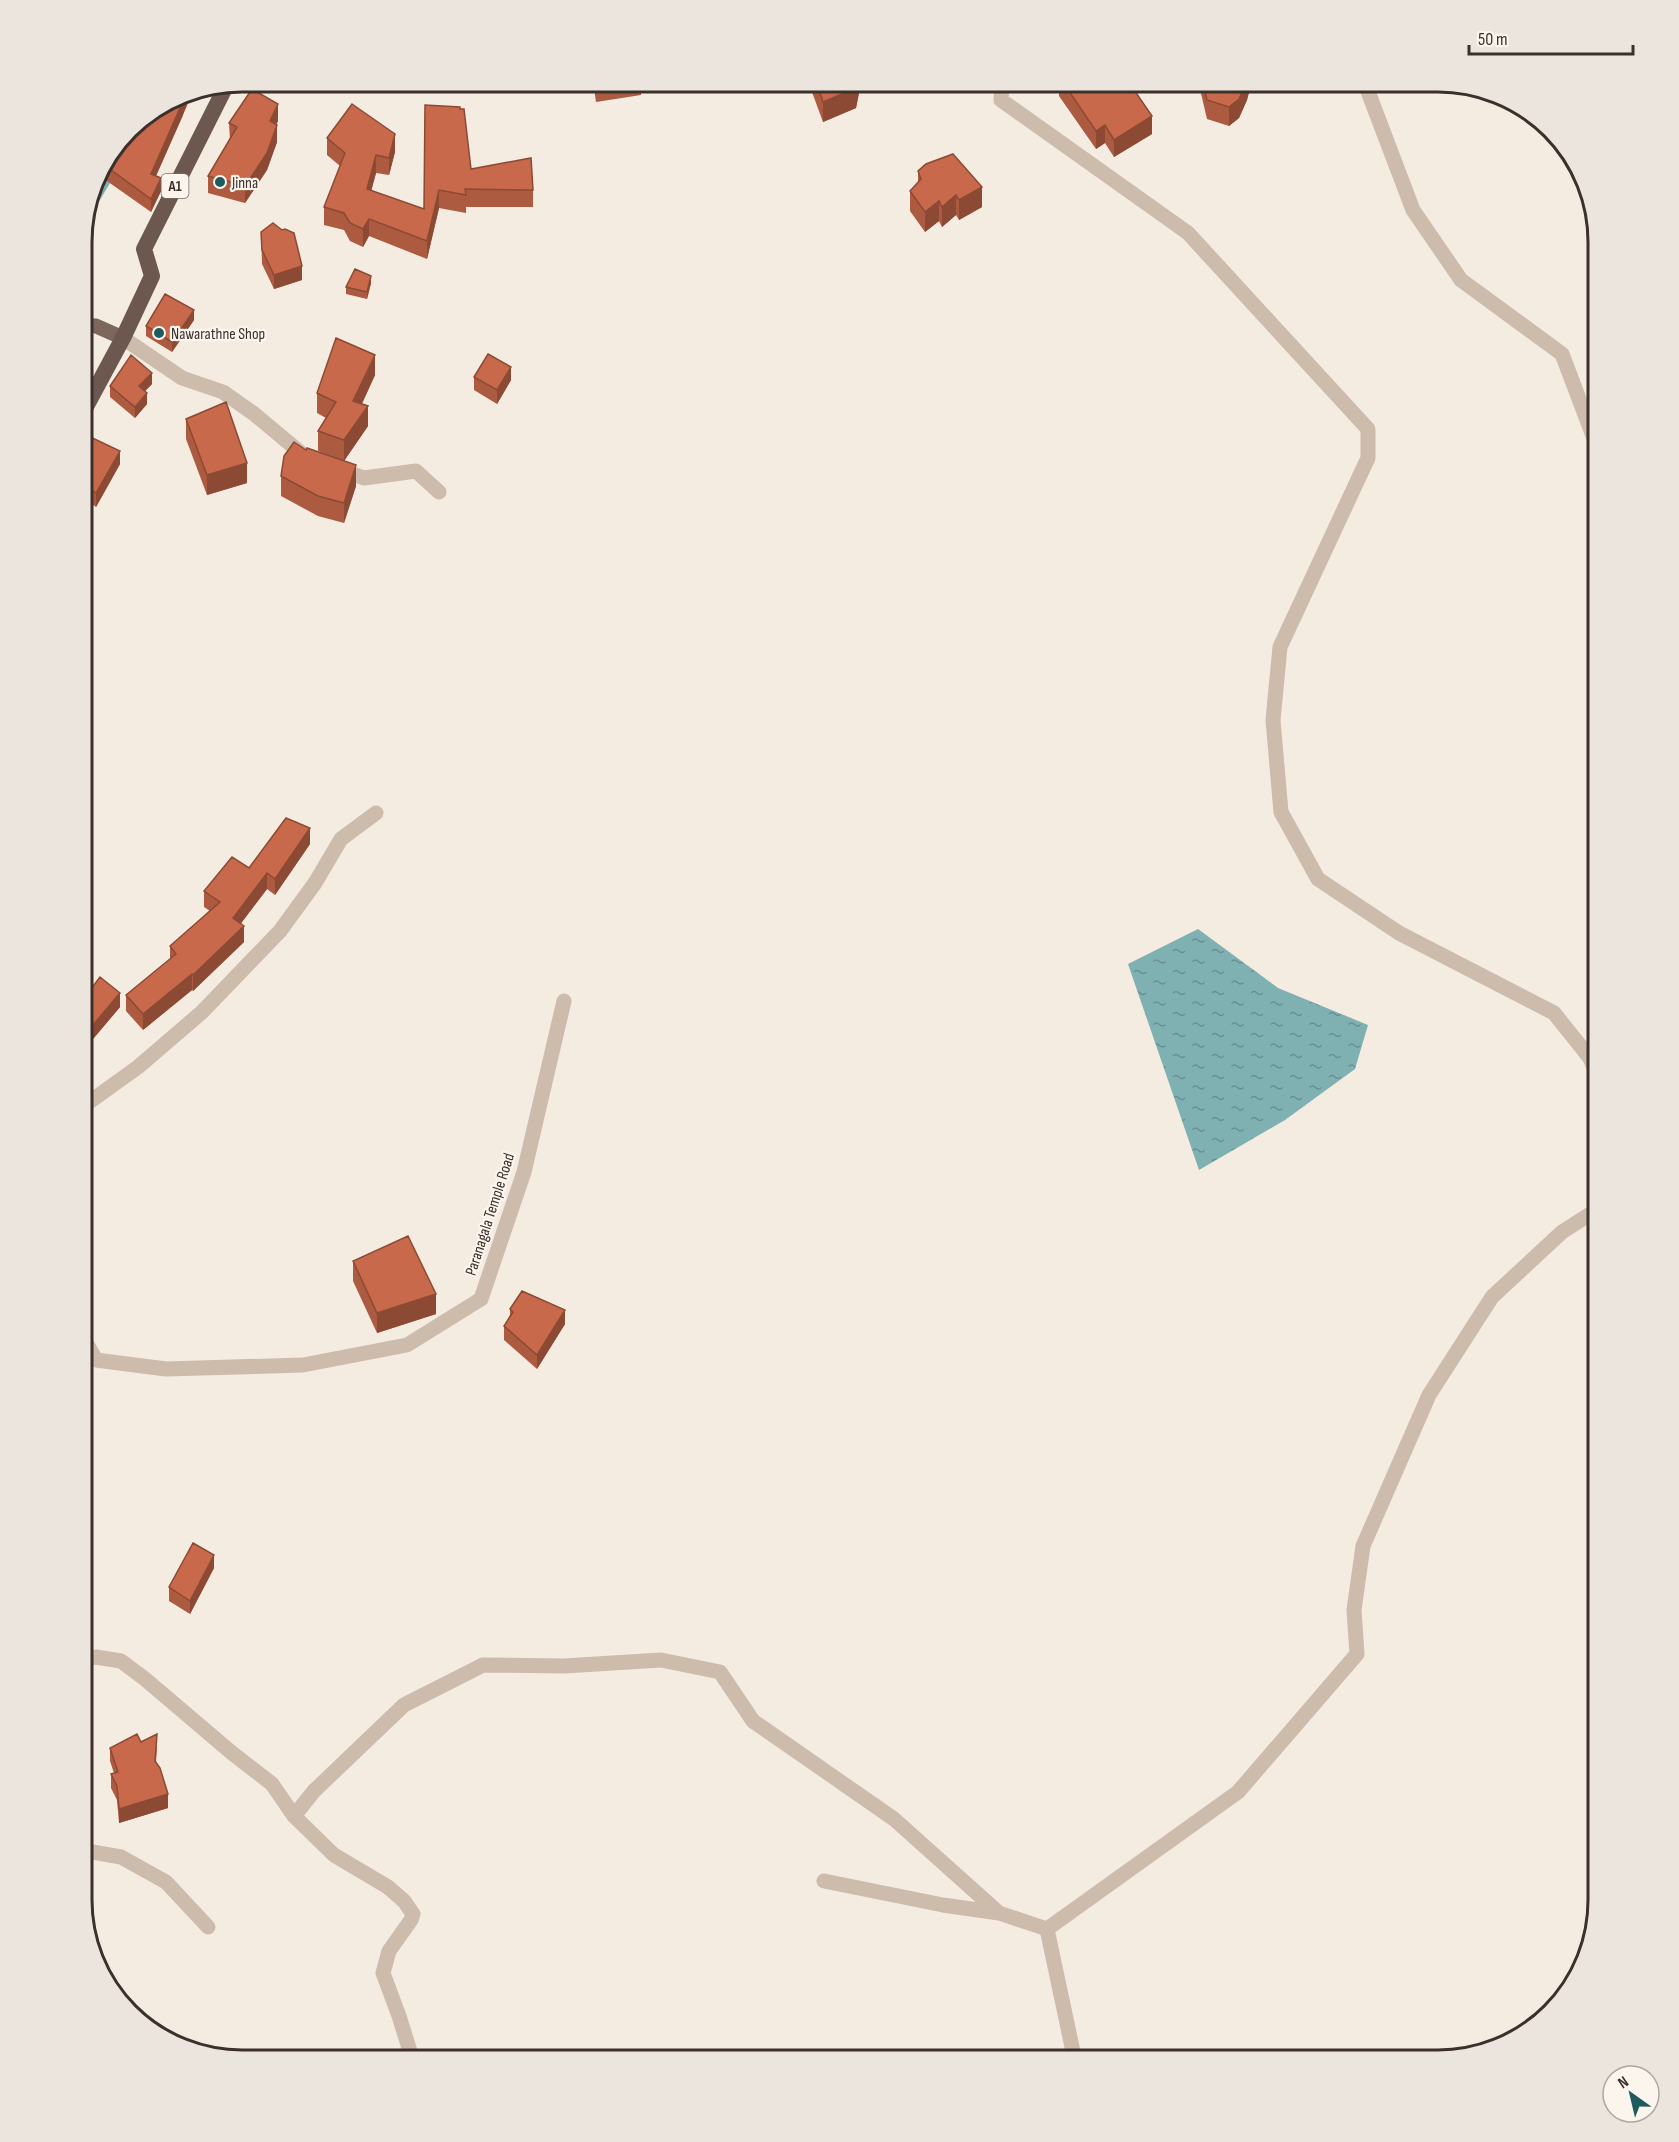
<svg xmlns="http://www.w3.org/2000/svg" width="1679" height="2142" font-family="'Sofia Sans Condensed',sans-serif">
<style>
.water{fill:url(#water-ripples)}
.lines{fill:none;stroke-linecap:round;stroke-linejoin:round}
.stream{stroke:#7fb0b2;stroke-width:7}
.minor{stroke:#cdbbac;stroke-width:15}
.primary{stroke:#7d675c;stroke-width:15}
.trunk{stroke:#6c584f;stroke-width:16}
.wall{fill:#ac5a40}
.shaded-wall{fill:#8c4a34}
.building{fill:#c8694b;stroke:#8c4a34;stroke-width:1.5}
.poi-dot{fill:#1f5a5e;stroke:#fbf5ee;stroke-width:2}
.labels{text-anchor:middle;stroke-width:4.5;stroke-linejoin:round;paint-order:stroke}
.shield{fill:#fbf5ee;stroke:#756b66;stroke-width:1.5}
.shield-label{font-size:15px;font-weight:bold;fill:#3b302b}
.poi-label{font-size:16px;fill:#3b302b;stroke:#fbf5ee;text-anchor:start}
.street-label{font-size:16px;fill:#3b302b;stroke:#fbf5ee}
.rim{fill:none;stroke:#3b302b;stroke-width:3}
</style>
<defs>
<pattern id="water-ripples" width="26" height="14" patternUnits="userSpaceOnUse" patternTransform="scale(1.5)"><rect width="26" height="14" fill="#7fb0b2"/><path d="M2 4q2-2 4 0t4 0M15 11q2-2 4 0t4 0" fill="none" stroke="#699091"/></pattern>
</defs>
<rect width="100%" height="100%" fill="#f4ebe1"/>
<path class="water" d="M1198,929L1278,988L1368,1025L1355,1069L1285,1120L1199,1170L1128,964Z"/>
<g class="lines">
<path class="stream" d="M116,157L119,142
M84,220L112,173"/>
<path class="minor" d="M1002,81L1001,100L1188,233L1368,429V458L1280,647L1273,720L1281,812L1318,879L1399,933L1554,1013L1590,1058L1598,1077
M1364,81L1413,210L1461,280L1562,354L1598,449
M123,338L182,378L223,392L253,413L307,458
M339,469L364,478L416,471L439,492
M81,1108L138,1067L202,1012L280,931L315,883L341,839L376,813
M81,1334L96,1360L166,1369L303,1365L407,1345L481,1299L524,1172L564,1001
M81,1660L96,1657L121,1661L145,1679L232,1753L272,1784L294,1816L334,1855L388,1887L404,1901L413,1914L411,1920L389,1951L383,1973L399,2016L413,2061
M294,1816L314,1791L404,1705L483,1665L564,1666L661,1660L720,1672L753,1721L894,1819L999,1913L1047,1929
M81,1850L121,1857L166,1882L208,1927
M824,1881L943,1905L999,1913
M1075,2061L1047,1929L1238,1792L1357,1654L1354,1610L1363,1546L1429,1395L1492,1297L1562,1232L1598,1209"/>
<path class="primary" d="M81,325L96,326L123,338
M81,376L88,402"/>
<path class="trunk" d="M81,416L123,338L152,276L144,249L227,84"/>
</g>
<path class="wall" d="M593,81H641V95L596,102Z
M811,81H867V90L860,88L856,108L823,122L812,92Z
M1059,81H1128L1152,134L1114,157L1105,143L1096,149L1059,96Z
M1190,81H1249V92L1247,100L1239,118L1229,126L1207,119L1200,89L1190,85Z
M425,105L471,169L533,190V207H466V213L439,208L427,259L369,236L363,247L350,241L344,230L324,225V207L340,166L327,155V138L395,152L389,175L376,173L371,191L424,209Z
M183,115L156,176L161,191L151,212L107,181V167L137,130Z
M278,121L276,124L277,142L267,170L245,203L208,193V176L230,140L229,123Z
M918,171L982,207L959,220L956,215L942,227L939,221L925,232L910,211V191L918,183Z
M282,230L302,280L274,289L262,264L261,232Z
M371,283L367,299L346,294V287Z
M194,320L172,352L146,336V326Z
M375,375L362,404L368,426L344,461L318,451V431L326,418L317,413V393Z
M474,377L511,380L497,404L474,390Z
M152,384L145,391L147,404L135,418L110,397V386Z
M186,419L247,483L207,495L186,439Z
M81,439L120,464L96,507L89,502Z
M281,476L356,486L344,523L318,516L281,496Z
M310,844L275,895L267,889L241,923L244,942L193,991L192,990L143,1030L126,1011V995L170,959V946L210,911L204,907V891L249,868Z
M81,1002L120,1007L93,1039L81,1030Z
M353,1261L436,1314L377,1333L353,1281Z
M510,1309L565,1324L537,1369L504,1340V1326L510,1315Z
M214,1568L190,1614L169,1601V1587Z
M141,1742L157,1747L156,1762L168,1808L119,1823L117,1800L111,1788V1774L114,1773L110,1761V1748Z"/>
<path class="shaded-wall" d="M857,81H860V88L856,108L823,122V102Z
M1247,81H1249V92L1247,100L1239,118L1229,126V107Z
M193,91L183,115L151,187V174L187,92Z
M278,104V121L270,138V121Z
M1152,116V134L1114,157V140Z
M277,125V142L267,170L245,203V186Z
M1105,125V143L1096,149V131Z
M395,134V152L389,175V158Z
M376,155V173L367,207V189Z
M161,178V191L151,212V199Z
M982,187V207L959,220V200Z
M439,190V208L427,259V241Z
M956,195V215L942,227V207Z
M939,201V221L925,232V212Z
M369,219V236L363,247V229Z
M302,266V280L274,289V275Z
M371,276V283L367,299V292Z
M194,310V320L172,352V342Z
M375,355V375L353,422V401Z
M511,367V380L497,404V390Z
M152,373V384L139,397V386Z
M147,393V404L135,418V407Z
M368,406V426L344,461V440Z
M120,451V464L96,507V493Z
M247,463V483L207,495V475Z
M356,465V486L344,523V503Z
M89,489V502L81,521V508Z
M310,828V844L275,895V879Z
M267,873V889L233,934V918Z
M244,926V942L193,991V975Z
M88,945V959L81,966V953Z
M192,974V990L143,1030V1014Z
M120,993V1007L93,1039V1025Z
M436,1294V1314L377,1333V1313Z
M565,1310V1324L537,1369V1355Z
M214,1555V1568L190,1614V1601Z
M168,1794V1808L119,1823V1809Z"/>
<path class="building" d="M595,81H641L596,89Z
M816,81H857L856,88L823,102Z
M1062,81H1128L1152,116L1114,140L1105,125L1096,131Z
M1202,81H1247L1239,99L1229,107L1207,100Z
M252,89L278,104L270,121L277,125L267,153L245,186L208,176L237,127L229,123Z
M187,92L151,174L161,178L151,199L107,167L121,144L122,138L131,127L137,130L138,119L180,93Z
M352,104L395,134L389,158L376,155L367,189L424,209L425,105L460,107V109H464L471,169L531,158L533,190L465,189L466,195L439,190L427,241L369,219L363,229L350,223L344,213L324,207L345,153L327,138Z
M953,154L982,187L959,200L956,195L942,207L939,201L925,212L910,191L921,179L918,171L926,164Z
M273,223L282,230L285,229L294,233L302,266L274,275L262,250L261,232Z
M355,269L371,276L367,292L346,287Z
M165,294L194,310L172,342L146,326Z
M336,338L375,355L353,401L368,406L344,440L318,431L336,402L317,393Z
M488,354L511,367L497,390L474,377Z
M131,355L152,373L139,386L147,393L135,407L110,386Z
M226,402L247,463L207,475L186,419Z
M84,434L120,451L96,493L89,489L81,508V439Z
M294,442L306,450L307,448L356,465L344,503L318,496L281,476L284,456Z
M286,818L310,828L275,879L267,873L233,918L244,926L193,975L192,974L143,1014L126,995L176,954L170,946L220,902L204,891L232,857L249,868Z
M81,938L88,945L81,953Z
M100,977L120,993L93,1025L81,1016V1002Z
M408,1236L436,1294L377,1313L353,1261Z
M522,1291L565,1310L537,1355L504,1326L513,1312L510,1309Z
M193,1543L214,1555L190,1601L169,1587Z
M137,1734L141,1742L157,1734L155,1761L160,1768L168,1794L119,1809L117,1786L111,1774L118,1772L110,1748Z"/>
<g class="poi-dot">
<circle cx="220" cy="182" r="6"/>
<circle cx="159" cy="333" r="6"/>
</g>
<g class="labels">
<rect class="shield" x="161.5" y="174" width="27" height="24" rx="4.5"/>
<g class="shield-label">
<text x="175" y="191">A1</text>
</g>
<g class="poi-label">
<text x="232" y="188">Jinna</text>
<text x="171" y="339">Nawarathne Shop</text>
</g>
<g class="street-label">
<text transform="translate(489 1214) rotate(-72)" y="6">Paranagala Temple Road</text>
</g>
</g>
<path d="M0 0H1679V2142H0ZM242 92H1438A150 150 0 0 1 1588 242V1900A150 150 0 0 1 1438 2050H242A150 150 0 0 1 92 1900V242A150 150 0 0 1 242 92Z" fill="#ece5de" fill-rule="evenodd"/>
<path class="rim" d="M242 92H1438A150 150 0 0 1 1588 242V1900A150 150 0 0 1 1438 2050H242A150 150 0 0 1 92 1900V242A150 150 0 0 1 242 92Z"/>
<g transform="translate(1631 2094) rotate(326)"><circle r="28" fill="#fbf5ee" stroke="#aea6a0" stroke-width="1.5"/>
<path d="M0-4.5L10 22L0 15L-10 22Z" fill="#1f5a5e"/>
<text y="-9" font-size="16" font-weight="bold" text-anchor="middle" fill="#3b302b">N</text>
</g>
<path d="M1469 45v9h164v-9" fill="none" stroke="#3b302b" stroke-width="3"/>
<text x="1478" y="45" font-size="18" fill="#3b302b" stroke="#fbf5ee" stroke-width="4.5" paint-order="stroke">50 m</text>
</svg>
